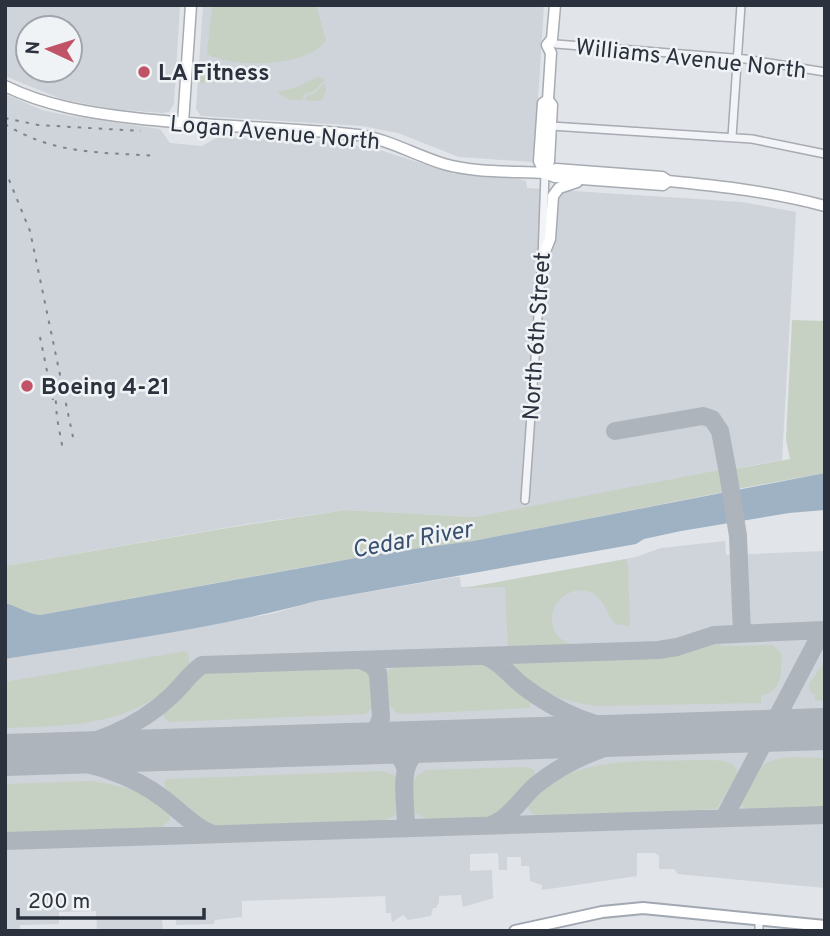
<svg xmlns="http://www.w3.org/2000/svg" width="830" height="936" font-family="Overpass,sans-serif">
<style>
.built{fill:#cfd3da;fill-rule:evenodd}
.green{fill:#c7d1c3}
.water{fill:#9fb2c4}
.pier{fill:#e1e4e8}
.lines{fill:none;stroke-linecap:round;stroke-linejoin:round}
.taxiway{stroke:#aeb4bc;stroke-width:18}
.runway{stroke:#aeb4bc;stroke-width:42}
.street-casing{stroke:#a7abb2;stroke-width:10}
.secondary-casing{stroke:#a7abb2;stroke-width:13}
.primary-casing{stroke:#a1a8b2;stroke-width:14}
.street{stroke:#f3f4f7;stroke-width:7}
.secondary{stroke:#fff;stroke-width:10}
.primary{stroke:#fff;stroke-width:10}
.rail{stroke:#7c8490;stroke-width:2;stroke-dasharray:3.5 7;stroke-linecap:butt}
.poi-dot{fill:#c05365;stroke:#f0f3f6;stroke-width:2.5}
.labels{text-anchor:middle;stroke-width:5;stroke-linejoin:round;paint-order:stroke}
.street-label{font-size:23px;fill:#2b323e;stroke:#f0f3f6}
.poi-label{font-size:23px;font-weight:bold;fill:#2b323e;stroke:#f0f3f6;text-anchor:start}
.water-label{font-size:24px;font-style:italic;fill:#39516e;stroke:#f0f3f6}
</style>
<rect width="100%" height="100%" fill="#e1e4e8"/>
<path class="built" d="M5,5H180L174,104L169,112L162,113L113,109L61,99L5,76ZM28,28H70V70H28Z
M203,5H544L534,162L459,157L398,133L362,126L201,116L196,109Z
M5,94L42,110L70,116L160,129L170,143L202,146L218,137L342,143L383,151L455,174L519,179L526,181L527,188L742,202L796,212L782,460L474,517L346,510L247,524L5,566Z
M725,541L726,555L825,551V888L678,874L674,869H659V856L655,853H637V876L542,890V885L530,881L529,866H521V857H507V870H499L498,853L470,854V871L492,870L493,898L463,907L461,895L439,896V902L436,908H433L431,916L408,920L403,915L392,922L391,913H386L385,896L242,901V917L215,920L214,924L176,925V920H162L163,931H97L96,911L59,912V924L20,925L19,931H5V659L200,627L275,613L316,601L456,577H460L461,587L485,586L636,557L661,548Z"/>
<path class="green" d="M212,5H316L326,40C308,68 233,68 207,54Z
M208,64L224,69L223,82L198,83L199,66L207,67Z
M318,77L325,80L314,91L305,94L302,100H289L277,92L294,88Z
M324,83L326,89L323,99L317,101L304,100L307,96L315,93Z
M792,320L825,321V473L737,489L734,469L790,459L786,440Z
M720,470L724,492L473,541L321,564L40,615C28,614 17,606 5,603V566L233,527L346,510L474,517Z
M626,559L628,565L630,626L615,624C607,615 605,601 594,594C568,579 540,611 557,635C562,642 573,644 579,648L508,650L505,587L464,588Z
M720,640L721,646L773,645L781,653C781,673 784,690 761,696V703L597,706C570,703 521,690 511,662L517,659L652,656Z
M185,651L188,653L190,665L186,671C177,679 168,689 158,696C113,727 57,726 5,728V682Z
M471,660L491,664L529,698L531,704L529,708L406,714L397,713L387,702L386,678L388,671L399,663Z
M825,661V700L815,701V694L811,693L809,684Z
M358,664L367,665L374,677V706L366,714L169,722L164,718V712L205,670L212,668Z
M825,758V807L748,810L743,807L741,802C746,792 751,781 757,772C769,752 804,758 825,758Z
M711,760C724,761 737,760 738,777L716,809L538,816C530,813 527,810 527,801C573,753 650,762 711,760Z
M528,767L534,770L535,775L532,780L492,817L426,819L414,812C410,795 409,777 426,770Z
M382,771L396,776L400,781V807L397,814L382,822L208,826L166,790L164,783L167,779Z
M94,781C114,786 172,793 170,820L161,828L5,833V784Z"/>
<path class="water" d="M825,473V510L789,513L681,531L644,539L636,544L316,601C215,629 109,642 5,659V603C17,606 28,614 40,615L384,553L473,541Z"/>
<path class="pier" d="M737,486L744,524L730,526L723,489Z"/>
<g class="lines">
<path class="taxiway" d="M615,431L703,416L712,419L720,431L728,473L738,536L742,633
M484,656C500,661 510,676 523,686C557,712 597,729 640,733
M375,743C391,748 401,753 406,770
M356,744L374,734L381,718L378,673L372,665L360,660
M38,754C88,747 134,731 171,696C182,686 190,673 202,665L659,650L677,647L714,635L825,630
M52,757C93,764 130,773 164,799C179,810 195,828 213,834
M724,818L817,641L825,633
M491,825C509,819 522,797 536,785C572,756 613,742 657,735
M406,828C406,792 393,753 436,742
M5,841L825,815"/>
<path class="runway" d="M5,755L825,729"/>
<defs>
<path id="street" d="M556,44L745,59L825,72
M551,126L752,139L825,154
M732,137L741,5
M525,500L542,259L545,173
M759,919V931"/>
<path id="secondary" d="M5,86C46,106 90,113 134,118C208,127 284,127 358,135C389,139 414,155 444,164C475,173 512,171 545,173L555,177L663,185L668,181C721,186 773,192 825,206
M183,123L191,5
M545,172L556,169L662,177L668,181
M545,173L539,161L543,103L548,100L551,53L547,45L552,39L555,5
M545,173L549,161L552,105L548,100
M542,259L550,239L553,196L559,188L577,182"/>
<path id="primary" d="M515,931L602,912L643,908L825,926"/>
</defs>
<use href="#street" class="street-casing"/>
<use href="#secondary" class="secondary-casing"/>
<use href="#primary" class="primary-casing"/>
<use href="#street" class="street"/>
<use href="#secondary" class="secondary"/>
<use href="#primary" class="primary"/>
<path class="rail" d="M5,118L38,125L141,131
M5,124C54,155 101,152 157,156
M5,170L30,231L74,442
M40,337L53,400
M55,390L57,418L63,450"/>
</g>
<g class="poi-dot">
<circle cx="144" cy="72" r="7"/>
<circle cx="27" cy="386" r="7"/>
</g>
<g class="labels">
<g class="street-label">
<text transform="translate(691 58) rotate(6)" y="8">Williams Avenue North</text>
<text transform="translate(275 132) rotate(5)" y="8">Logan Avenue North</text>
<text transform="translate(536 336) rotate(-86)" y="8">North 6th Street</text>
</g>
<g class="poi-label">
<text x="158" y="80">LA Fitness</text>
<text x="41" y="394">Boeing 4-21</text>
</g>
<g class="water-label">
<text transform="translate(412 539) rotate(-10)" y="8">Cedar River</text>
</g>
</g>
<rect width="830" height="936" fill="none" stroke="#2b323e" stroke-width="14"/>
<g transform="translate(49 49) rotate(274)"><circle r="33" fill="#f0f3f6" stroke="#a1a6ac" stroke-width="2"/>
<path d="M0-5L12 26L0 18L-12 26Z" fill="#c05365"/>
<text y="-10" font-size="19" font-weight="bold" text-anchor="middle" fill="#2b323e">N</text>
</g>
<path d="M18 908v10h186v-10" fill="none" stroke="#2b323e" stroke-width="3.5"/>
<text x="28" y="908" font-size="21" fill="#2b323e" stroke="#f0f3f6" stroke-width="5" paint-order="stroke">200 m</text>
</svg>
